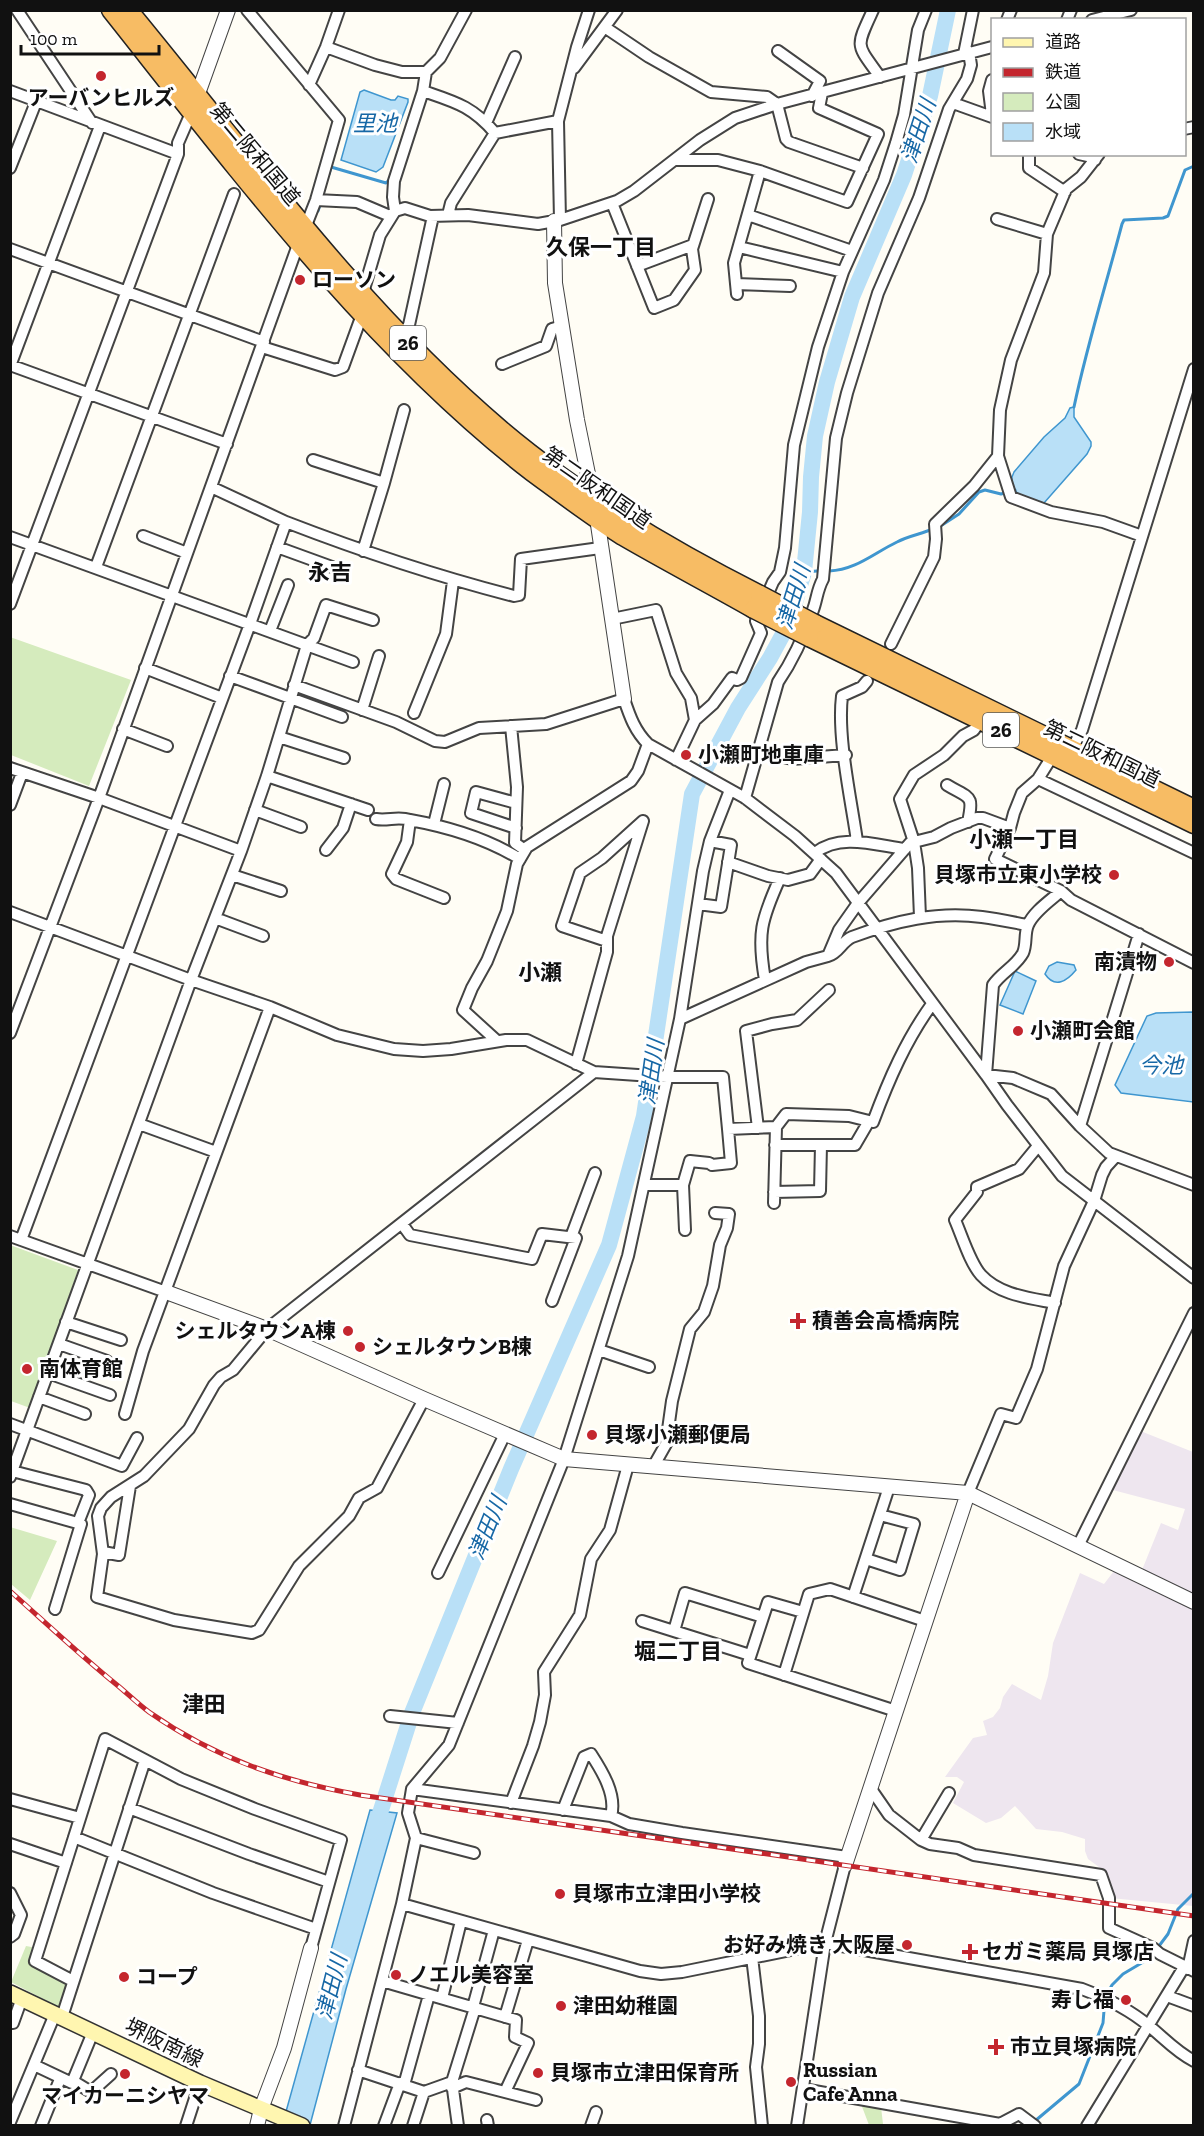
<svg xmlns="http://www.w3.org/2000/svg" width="1204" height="2136" font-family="'Zilla Slab','Noto Sans JP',serif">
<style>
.industrial{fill:#eee6ef}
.green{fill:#d5ebbd}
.water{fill:#b9e0f7;stroke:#3f96cf;stroke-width:1.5}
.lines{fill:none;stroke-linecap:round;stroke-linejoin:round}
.stream{stroke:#3f96cf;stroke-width:3}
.river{stroke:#b9e0f7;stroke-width:16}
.minor-casing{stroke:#444;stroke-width:14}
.tertiary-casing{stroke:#444;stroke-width:16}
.secondary-casing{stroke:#333;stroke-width:18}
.trunk-casing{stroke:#222;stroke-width:21}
.minor{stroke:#fff;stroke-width:10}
.tertiary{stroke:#fff;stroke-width:14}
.secondary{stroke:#fff6b0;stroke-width:15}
.trunk{stroke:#f7bc64;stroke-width:18}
.rail-casing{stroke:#c4262e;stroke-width:5}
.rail{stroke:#fff;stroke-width:3;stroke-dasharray:9;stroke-linecap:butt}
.trunk-bridge-casing{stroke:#222;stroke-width:21;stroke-linecap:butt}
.trunk-bridge{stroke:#f7bc64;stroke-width:18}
.poi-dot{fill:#c4262e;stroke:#fff;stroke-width:2}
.labels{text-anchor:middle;stroke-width:6;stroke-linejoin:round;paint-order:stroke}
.shield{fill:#fff;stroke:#585858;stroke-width:1.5}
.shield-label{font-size:20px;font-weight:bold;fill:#111}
.poi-label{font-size:21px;font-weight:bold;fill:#111;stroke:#fff;text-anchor:start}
.street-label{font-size:21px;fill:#111;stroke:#fff}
.water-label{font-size:22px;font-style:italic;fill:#1768a6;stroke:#fff}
.neighbourhood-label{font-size:22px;font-weight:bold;fill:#111;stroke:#fff}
</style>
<rect width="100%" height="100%" fill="#fffdf5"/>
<path class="industrial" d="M1138,1430L1193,1452V1594L1142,1570L1161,1523L1178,1530L1185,1509L1109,1489Z
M1114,1571L1193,1608V1906L1110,1898L1099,1867L1088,1859L1085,1851V1839L1062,1832L1036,1829L1015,1806L1001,1818L986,1823L953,1803L964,1782L957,1777H945L973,1738L987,1735L983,1721L993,1717L1000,1708L1003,1697L1012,1684L1041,1700L1048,1676L1053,1643L1080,1573L1104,1584Z"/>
<path class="green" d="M10,637L131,680L89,786L11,755Z
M10,1245L78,1270L30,1408L11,1401Z
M10,1527L57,1541L30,1600L11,1584Z
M26,1946L37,1948L33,1963L68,1981L58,2007L11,1982Z
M861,2104L881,2107L883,2124L887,2125H869Z"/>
<path class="water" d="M364,90L391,100H395L398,96L408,99V102L383,167L376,172L341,160L360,92Z
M1074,407V417L1091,442V446L1087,454L1044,503C1028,503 1004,491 1014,472L1044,437L1065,418L1070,408Z
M1057,962L1074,965L1076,970C1067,981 1055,989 1045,974L1049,966Z
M1015,971L1036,981L1023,1014L1000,1005Z
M1193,1012V1102L1121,1093L1115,1085L1147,1016L1156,1013Z
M370,1810L397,1813L346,1989L310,2125L282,2126Z"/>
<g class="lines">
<path class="stream" d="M329,174L331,167L386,183L389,180
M318,211L320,205
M1074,407C1087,345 1106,285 1122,224L1124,220L1163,218L1168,216L1185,170L1194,166
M939,527L959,514L979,492L985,490L1001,494L1015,490
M829,571C856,570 874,553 897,542C908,536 921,534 933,529
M804,572L817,571
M1035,2121L1079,2084L1103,2023L1105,1998L1112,1985L1123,1974L1150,1958L1168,1934L1178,1909L1194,1893"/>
<path class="river" d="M374,1832L412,1713L511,1469L609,1245L644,1116L692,794L738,708L770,658L789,623L804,572L810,512L811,477L815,436L827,382L852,297L904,175L930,96L948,10"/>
<defs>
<path id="minor" d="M17,10L92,123
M247,10L339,120L316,200L305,228
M873,10C855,49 856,43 880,77
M1007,20L1011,10
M1067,20L1071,10
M1092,20L1131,10
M606,28L649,57L711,92L767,97L777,104L786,139L789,142L863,168
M326,47L375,65L402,72H426
M778,51L820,81L812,96
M964,54L973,10
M574,68L617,10
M992,80L989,91L992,115
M309,85L326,47L339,10
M10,91L178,154
M423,91C455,102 472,106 495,133L558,121
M953,103L992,117
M486,123L515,57
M1184,129L1194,127
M1029,154V168L1065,192
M1079,154L1088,156L1095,160
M1099,154L1081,177L1066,189L1047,234L1044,273L1011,360L1000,410L998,456L1011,497L1051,512L1103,522L1142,536
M676,160H718L760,171L847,202L878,134L819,108L822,93
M10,168L36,102
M316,200L357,202L390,216
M612,203L654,308L674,300L695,270L692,249L708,199
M395,211L393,197L394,181L423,91L426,72L440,58L466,10
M448,215L451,203L495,133
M748,215L852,251
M997,219L1047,234
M560,220L558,121L577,47L589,10
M739,247L843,272
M10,249L264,342
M637,266L693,245
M736,284L790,286
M737,294L734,263L760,171
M362,296L380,235L395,211L405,208L430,216L468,215L538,224L560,220L617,201L634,191L700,140L735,118L777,104L992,47
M402,336L409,325L433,216
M262,347L335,370L343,367L363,312
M502,364L546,346L552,329L562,326
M10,365L227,444
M10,366L100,126
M1194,369L1082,730L1072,749L1053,755L1038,779L1022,793L1014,813L1010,828L995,859L1061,891L1071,900L1194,963
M313,460L384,483
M286,522C361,551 436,576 514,596L519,595L521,559L600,548
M143,536L187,553
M10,537L353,662
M277,547L332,567
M363,551L384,483L404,410
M96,567L234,194
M10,604L178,154V143L191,113
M612,619L656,610L676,673L691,698L695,720
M270,631L288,585
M891,644L934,557L936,539L935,524L974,486L998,456
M145,668L222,698
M230,676L342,717
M294,685L396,722L435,741L445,742L479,728L546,724L624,699C630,717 635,731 648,744L745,798L795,836L836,873L986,1075L1007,1105L1062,1176L1194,1278
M362,710L379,656
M414,713L446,634L453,581
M511,726L517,787L515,843L525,850
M123,729L167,746
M279,737L344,758
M759,751L792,759L846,755
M676,760L695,720L713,704L732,678L737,680L741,678L761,633L756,621L773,582L780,572L785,548L794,445L818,347L843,272L884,180L896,143L904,115L918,30L926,10
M10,768L99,798L241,851
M267,776L368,810
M1038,779L1194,853
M947,785C970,799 974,794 968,822
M745,798L778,682C793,660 804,636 813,610C817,599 817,590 823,579L836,438L847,393L878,293L919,198L949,109L967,79L971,65L969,52
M10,805L22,773
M255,810L301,827
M376,819C388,821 398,816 410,820
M434,824L444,784
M516,828L471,813L476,792L516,803
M857,841C851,799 837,737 842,696L862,687L867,681
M326,850L343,828L351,804
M815,853C840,833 875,845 905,849
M728,862L768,876L788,880L810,874L821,859
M232,875L281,891
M444,898L396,879L392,874L407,842L410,820C449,827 486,838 520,859
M698,904L721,907L731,845L710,841
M10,912L191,980L270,1007L337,1035L394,1049L423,1051L451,1049L506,1040H527L594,1072
M920,917L918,868L914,842L900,799L914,775L944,755L963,736L974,730L981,720
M215,918L263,936
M607,941L562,926L580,873L602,858L643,821
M828,956C839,953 842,941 852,937C895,921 937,911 982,917C997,919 1012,922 1027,925
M765,980C757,934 761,920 780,878
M680,1019L806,962L828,956L839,930L858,903L910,843L934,837L951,828L977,818H983L1010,828
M10,1033L99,798L299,242
M497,1041L463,1010L472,988L487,961L507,911L517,864L527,847L631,781L638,771L648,744
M576,1064L607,952V936L643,821
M986,1075L1013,1078L1051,1094L1080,1126L1109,1153L1194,1185
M986,1075L993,985C1001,973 1016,966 1023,953C1027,944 1024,934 1028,925C1033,912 1051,900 1061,891
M139,1124L216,1152
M1080,1126L1139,934
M758,1128L746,1031L772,1024L797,1020L829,990
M775,1145H855L869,1121
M1038,1146L1019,1169L977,1187V1192L955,1220C962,1236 970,1263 981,1275C999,1295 1030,1298 1055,1303
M644,1185H683
M774,1192L820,1191L821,1145
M774,1203L776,1127L786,1114L849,1116L873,1122C889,1079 906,1040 932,1004
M402,1224L410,1235L532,1259L542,1234L576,1238L552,1301
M685,1230L683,1185L690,1161L709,1163L712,1165L731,1163L728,1129
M10,1236L166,1292
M571,1237L595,1173
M21,1240L250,624L286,522L211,487
M66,1322L121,1340
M59,1344L107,1361
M599,1350L649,1367
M48,1373L110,1395
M39,1397L85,1414
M424,1399L377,1488L359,1498L349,1516L299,1566L259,1630L252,1633L174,1620L97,1597L103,1554L98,1516L101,1508L111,1497L144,1476L189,1429L214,1385L221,1377L233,1370L267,1329L594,1072L667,1077H723L728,1129L776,1127
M125,1414L143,1351L270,1007
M10,1424L122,1466L137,1438
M653,1467L666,1444L672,1401L690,1329L704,1312L713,1286L720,1245L727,1228L729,1214L715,1213
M12,1471L86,1490L89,1495L78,1523
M10,1477L191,980L241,851L267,776L307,645L314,638L326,605L373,620
M968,1493L1001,1414L1016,1418L1037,1369L1064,1266L1094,1201L1102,1175L1106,1167L1116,1156
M10,1504L81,1524L55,1609
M1078,1546L1194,1313
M103,1552L119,1555L130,1486
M866,1559L900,1570L914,1524L880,1515
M438,1573L505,1434
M853,1597L889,1487
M803,1612L768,1602L748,1663L896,1711
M642,1621L750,1655
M674,1631L685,1593L763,1617
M784,1675L809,1594L830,1589L925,1621
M390,1716L458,1723
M412,1789L611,1816L629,1824L682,1833L847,1857
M871,1789L889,1815L921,1840L930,1844L958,1848L974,1855L1101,1875L1109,1898V1928L1153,1948L1160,1954L1194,1971
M10,1799L80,1818
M511,1803L533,1746L540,1722L545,1695L544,1672L580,1615L591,1559L610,1530L628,1465
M129,1808L249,1854L329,1882
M563,1810L584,1757L591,1754C602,1771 617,1795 611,1816
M74,1837L213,1893L316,1929
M416,1838L474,1853
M921,1840L949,1793
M10,1844L66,1863
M10,1893L21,1915L14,1934L10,1937
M402,1904L640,1971L661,1974L682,1972L825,1943L1082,1989C1106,1998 1129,2009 1149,2026C1164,2038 1176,2052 1194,2061
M752,1957L759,2016V2044L756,2067L762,2126
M1188,1969L1194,1941
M73,1981L35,1961L105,1739L181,1779L255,1809L341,1840L311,1948
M382,1981L516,2020L515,2037L528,2043L505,2092
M1167,1996L1194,2006
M442,1998L461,1921
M473,2007L494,1930
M62,2017L145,1760
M505,2017L528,1940
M10,2023H13L22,1998
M34,2065L72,2083L93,2032
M358,2070L424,2092L452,2082
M73,2081L91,2092L111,2074
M404,2085L429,1995
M452,2088L466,2082L536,2100
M803,2089L1000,2124L1019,2114L1035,2126
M487,2120L488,2126
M10,2122L55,2014
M41,2126L60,2079
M186,2126L200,2083
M344,2126L402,1904L416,1838L408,1813L412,1789L449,1745L564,1459L628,1256L680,1019L703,871L710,841L730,790
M384,2126L400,2083
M413,2126L424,2092
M458,2126L452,2082L475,2008
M591,2126L596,2112
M797,2126L825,1943L845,1865
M1087,2126L1184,1967"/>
<path id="tertiary" d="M195,102L228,10
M554,221L555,283L577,420L597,518L624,699
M166,1292L267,1329L424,1399L564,1459L968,1493L1194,1602
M845,1865L968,1493
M257,2126L261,2109L284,2048L311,1948"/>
<path id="secondary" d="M10,1993L200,2083L302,2126"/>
<path id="trunk" d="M111,10C238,170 369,345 531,471C561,493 591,516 623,536C666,561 710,584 754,609
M128,10C246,153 359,310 501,430C579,496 669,549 760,595
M815,624L1194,809
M809,637L1194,824"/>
</defs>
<use href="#minor" class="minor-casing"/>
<use href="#tertiary" class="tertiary-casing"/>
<use href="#secondary" class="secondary-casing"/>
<use href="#trunk" class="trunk-casing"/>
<use href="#minor" class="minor"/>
<use href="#tertiary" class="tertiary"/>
<use href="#secondary" class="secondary"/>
<use href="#trunk" class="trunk"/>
<defs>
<path id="rail" d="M10,1591C46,1623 80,1655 117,1685C128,1694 138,1704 149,1712C215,1758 282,1781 360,1795L1194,1916"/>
</defs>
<use href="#rail" class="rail-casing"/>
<use href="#rail" class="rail"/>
<defs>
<path id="trunk-bridge" d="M760,595L815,624
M754,609L809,637"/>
</defs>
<use href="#trunk-bridge" class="trunk-bridge-casing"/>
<use href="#trunk-bridge" class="trunk-bridge"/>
</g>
<g class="poi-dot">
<circle cx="101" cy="76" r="6"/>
<circle cx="300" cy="280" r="6"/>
<circle cx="686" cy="755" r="6"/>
<circle cx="1114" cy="875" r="6"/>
<circle cx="1169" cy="962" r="6"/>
<circle cx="1018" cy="1031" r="6"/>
<path d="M795 1312h6v6h6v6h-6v6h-6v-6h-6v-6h6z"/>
<circle cx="348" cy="1331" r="6"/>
<circle cx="360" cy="1347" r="6"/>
<circle cx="27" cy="1369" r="6"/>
<circle cx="592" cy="1435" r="6"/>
<circle cx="560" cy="1894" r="6"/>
<circle cx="907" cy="1945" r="6"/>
<path d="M967 1943h6v6h6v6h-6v6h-6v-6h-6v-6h6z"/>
<circle cx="396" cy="1975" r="6"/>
<circle cx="124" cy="1977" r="6"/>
<circle cx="1126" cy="2000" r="6"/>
<circle cx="561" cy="2006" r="6"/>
<path d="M993 2038h6v6h6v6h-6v6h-6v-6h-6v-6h6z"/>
<circle cx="538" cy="2073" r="6"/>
<circle cx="125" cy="2074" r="6"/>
<circle cx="791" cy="2082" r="6"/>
</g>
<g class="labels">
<g class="shield">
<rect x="390" y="326" width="36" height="34" rx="4.5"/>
<rect x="983" y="713" width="36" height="34" rx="4.5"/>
</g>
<g class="shield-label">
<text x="408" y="350">26</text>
<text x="1001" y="737">26</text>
</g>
<g class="poi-label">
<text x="101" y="105" text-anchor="middle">アーバンヒルズ</text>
<text x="312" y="287">ローソン</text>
<text x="698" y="762">小瀬町地車庫</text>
<text x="1102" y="882" text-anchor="end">貝塚市立東小学校</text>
<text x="1157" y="969" text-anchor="end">南漬物</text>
<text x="1030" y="1038">小瀬町会館</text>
<text x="812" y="1328">積善会高橋病院</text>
<text x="336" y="1338" text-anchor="end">シェルタウンA棟</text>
<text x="372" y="1354">シェルタウンB棟</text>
<text x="39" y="1376">南体育館</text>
<text x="604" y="1442">貝塚小瀬郵便局</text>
<text x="572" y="1901">貝塚市立津田小学校</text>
<text x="895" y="1952" text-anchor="end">お好み焼き 大阪屋</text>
<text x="982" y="1959">セガミ薬局 貝塚店</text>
<text x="408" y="1982">ノエル美容室</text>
<text x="136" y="1984">コープ</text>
<text x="1114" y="2007" text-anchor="end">寿し福</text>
<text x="573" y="2013">津田幼稚園</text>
<text x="1010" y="2054">市立貝塚病院</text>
<text x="803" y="2077">Russian<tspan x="803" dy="24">Cafe Anna</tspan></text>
<text x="550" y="2080">貝塚市立津田保育所</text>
<text x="125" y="2103" text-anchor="middle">マイカーニシヤマ</text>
</g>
<g class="street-label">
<text transform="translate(255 154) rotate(50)" y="7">第二阪和国道</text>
<text transform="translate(597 488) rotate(35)" y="7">第二阪和国道</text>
<text transform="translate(1102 754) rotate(26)" y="7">第二阪和国道</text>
<text transform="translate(164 2043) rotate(26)" y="7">堺阪南線</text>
</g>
<g class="water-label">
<text x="375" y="131">里池</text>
<text transform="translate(918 131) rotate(-72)" y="8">津田川</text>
<text transform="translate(793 597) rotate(-73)" y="8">津田川</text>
<text x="1161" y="1073">今池</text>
<text transform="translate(651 1072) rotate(-82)" y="8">津田川</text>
<text transform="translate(487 1528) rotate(-68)" y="8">津田川</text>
<text transform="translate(331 1987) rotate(-76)" y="8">津田川</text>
</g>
<g class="neighbourhood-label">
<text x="601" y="255">久保一丁目</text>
<text x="330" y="580">永吉</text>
<text x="1024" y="847">小瀬一丁目</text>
<text x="540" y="980">小瀬</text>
<text x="678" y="1659">堀二丁目</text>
<text x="204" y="1712">津田</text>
</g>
</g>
<rect width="1204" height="2136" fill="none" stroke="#111111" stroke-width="24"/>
<rect x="991" y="18" width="195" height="138" fill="#ffffff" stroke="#a0a0a0" stroke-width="1.5"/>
<rect x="1003" y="38" width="30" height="9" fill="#fff6b0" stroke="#a0a0a0" stroke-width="1.5"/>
<text x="1045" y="48" font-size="18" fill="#111111">道路</text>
<rect x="1003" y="68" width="30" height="9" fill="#c4262e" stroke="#a0a0a0" stroke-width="1.5"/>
<text x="1045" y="78" font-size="18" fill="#111111">鉄道</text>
<rect x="1003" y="93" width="30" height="18" fill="#d5ebbd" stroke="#a0a0a0" stroke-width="1.5"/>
<text x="1045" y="108" font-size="18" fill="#111111">公園</text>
<rect x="1003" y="123" width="30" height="18" fill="#b9e0f7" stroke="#a0a0a0" stroke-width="1.5"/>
<text x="1045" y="138" font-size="18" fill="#111111">水域</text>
<path d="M21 45v9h138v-9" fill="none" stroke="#111111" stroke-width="3"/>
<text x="30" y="45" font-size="18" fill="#111111" stroke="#ffffff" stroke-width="4.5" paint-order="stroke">100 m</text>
</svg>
